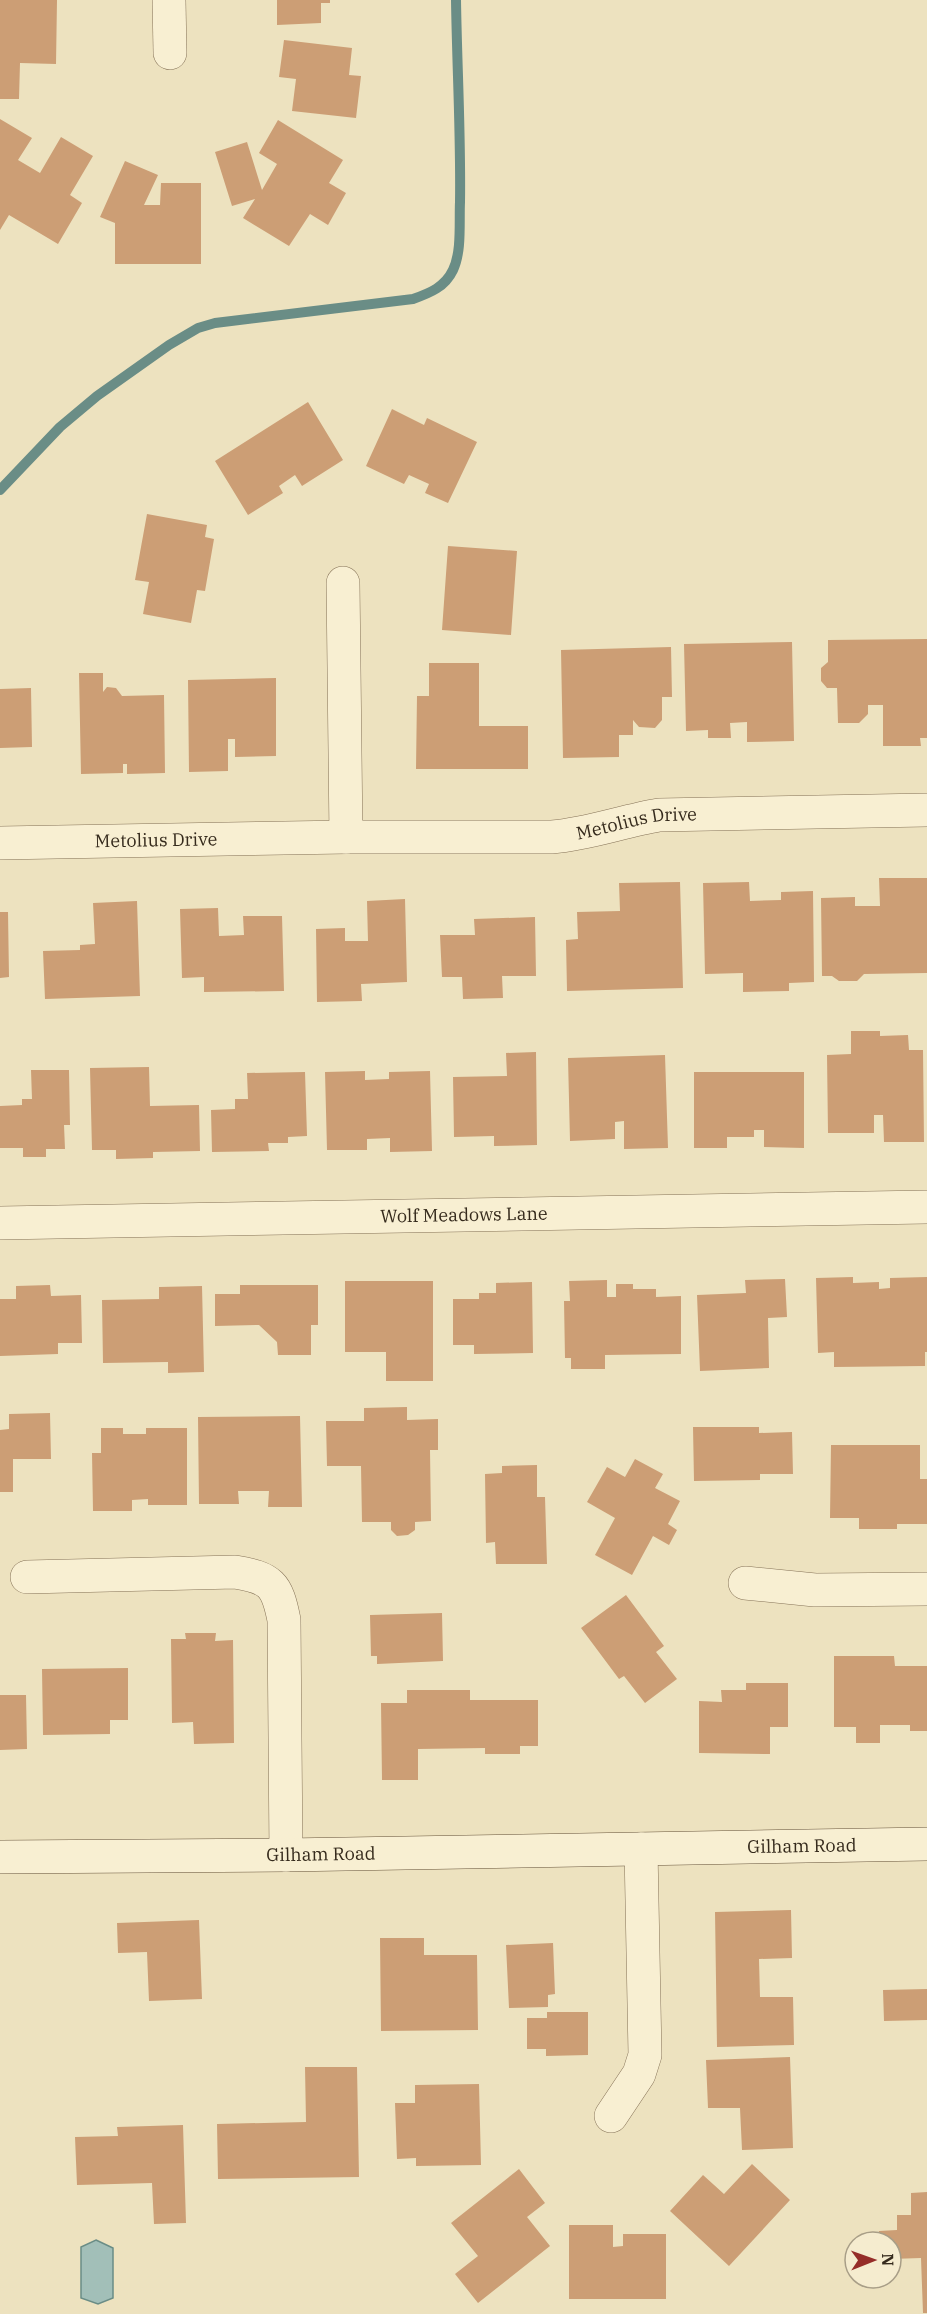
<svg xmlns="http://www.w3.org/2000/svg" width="927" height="2314" font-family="'IBM Plex Serif',serif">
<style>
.water{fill:#a2bfb8;stroke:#6a8d86;stroke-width:1.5}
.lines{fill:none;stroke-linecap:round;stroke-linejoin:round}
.stream{stroke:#6a8d86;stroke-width:10}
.building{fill:#cc9e75}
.street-casing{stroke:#867358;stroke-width:34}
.secondary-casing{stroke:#67543b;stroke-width:34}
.street{stroke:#f8efd2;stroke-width:33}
.secondary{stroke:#f8efd2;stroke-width:33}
.labels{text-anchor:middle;stroke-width:4.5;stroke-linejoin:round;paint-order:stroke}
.street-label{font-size:18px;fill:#352a1c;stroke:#f5eccf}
</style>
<rect width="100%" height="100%" fill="#ede2bf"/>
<path class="water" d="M96,2240L113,2248V2298L98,2304L81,2298V2247Z"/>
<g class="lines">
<path class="stream" d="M0,490L60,427L97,396L169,345L198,328L215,323L413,299C430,293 445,287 453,270C462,251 459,223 460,202C461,135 457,67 456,0"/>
</g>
<path class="building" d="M0,0H57L56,64L20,63L19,99H0Z
M277,0H330V3H321V23L277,25Z
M284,40L352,48L349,75L361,76L356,118L292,111L296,79L279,77Z
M0,119L32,138L18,160L40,173L61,137L93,156L70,195L82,203L58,244L9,215L0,230Z
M278,120L343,160L329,183L346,193L328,225L310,214L289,246L243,218L255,199L232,206L215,152L247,142L262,190L277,164L259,153Z
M125,161L158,175L144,205H160L161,183H201V264H115V223L100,217Z
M308,402L343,460L302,486L295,475L279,486L283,493L248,515L215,461Z
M392,409L424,425L427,418L477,442L448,503L425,493L429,484L409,475L404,484L366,466Z
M147,514L207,525L205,537L214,539L205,591L197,590L191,623L143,614L149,582L135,580Z
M448,546L517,551L511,635L442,630Z
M927,639V738H920L921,746H883V705H868V714L859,723H838L837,688H827L821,681V668L828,662V640Z
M792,642L794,741L747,742V722L730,723L731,738H708V730L686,731L684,644Z
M671,647L672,697H662V720L655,728L639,727L633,720V735H619V757L563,758L561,650Z
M429,663H479V726H528V769H416L417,696H429Z
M79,673H103V692L107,687L116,688L122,696L164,695L165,773L127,774V764H123V773L81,774Z
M276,678V756L235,757V739H228V771L189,772L188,680Z
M31,688L32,747L0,748V689Z
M879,878H927V973L864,974L857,981H839L832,976H822L821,898L855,897V906H880Z
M680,882L683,988L567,991L566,940L578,939L577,912L620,911L619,883Z
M749,882L750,901L781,900V892L813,891L814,982L789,983V991L743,992V973L705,974L703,883Z
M405,899L407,982L361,984L362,1001L317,1002L316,929L345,928V941H368L367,901Z
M137,901L140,996L45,999L43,951L80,950V945L95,944L93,903Z
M218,908L219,936L244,935L243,916H282L284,991L204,992V977L182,978L180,909Z
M0,912H8L9,977L0,978Z
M535,917L536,976H502L503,998L463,999L462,977H442L440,935H475L474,919Z
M851,1031H880V1036L908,1035L909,1050H923L924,1142H884L883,1115H874V1133H828L827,1055L851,1054Z
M536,1052L537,1145L494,1146V1136L454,1137L453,1077L507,1076L506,1053Z
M665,1055L668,1148L624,1149V1121L615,1122V1139L570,1141L568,1058Z
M149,1067L150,1106L199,1105L200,1151L153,1152V1158L116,1159V1150H92L90,1068Z
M31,1070H69L70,1125H64L65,1149H46V1157H23V1148H0V1106L22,1105V1099H32Z
M365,1071V1080L389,1079V1072L430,1071L432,1151L390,1152V1138L367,1139V1150H327L325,1072Z
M305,1072L307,1136L288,1137V1143H268L269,1151L212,1152L211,1110L235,1109V1099H248L247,1073Z
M694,1072H804V1148L764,1147V1130H754V1137H727V1148H694Z
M853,1277V1283L879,1282V1289L890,1288V1278L927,1277V1352H925V1366L834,1367V1352L818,1353L816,1278Z
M785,1279L787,1317L768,1318L769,1368L700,1371L697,1295L746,1293L745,1280Z
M607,1280V1297H616V1284H633V1289H656V1297L681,1296V1354L605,1355V1369H571V1358H565L564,1301H570L569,1281Z
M345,1281H433V1381H386V1352H345Z
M532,1282L533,1353L474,1354V1345H453V1299H479V1293H496V1283Z
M50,1285L51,1296L81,1295L82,1343H58V1354L0,1356V1299H16V1286Z
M240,1285H318V1325H311V1355H278L277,1342L259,1325L215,1326V1294H240Z
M202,1286L204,1372L168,1373V1362L103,1363L102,1300L159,1299V1287Z
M407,1407V1420L438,1419V1450H430L431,1521L415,1522V1530L408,1535L397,1536L391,1530V1522H362L361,1466H327L326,1421H364V1408Z
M50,1413L51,1459H13V1492H0V1430L9,1429V1414Z
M300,1416L302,1507H268L269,1491H238L239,1504H199L198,1417Z
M693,1427H759V1433L792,1432L793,1474H760V1480L694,1481Z
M101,1428H123V1434H146V1428H187V1505H148V1499L132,1500V1511H93L92,1453H101Z
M831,1445H920V1479H927V1524H897V1529H859V1518H830Z
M635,1459L663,1474L655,1488L680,1501L668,1524L677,1530L669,1545L653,1536L632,1575L595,1555L615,1518L587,1502L607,1467L625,1477Z
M537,1465V1497H545L547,1564H496L495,1542L486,1543L485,1474L502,1473V1466Z
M626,1595L664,1646L656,1652L677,1679L645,1703L624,1676L619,1679L581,1628Z
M442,1613L443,1661L377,1664V1656H371L370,1615Z
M185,1633H216L215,1641L233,1640L234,1743L194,1744L193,1722L172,1723L171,1639H186Z
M834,1656H894L895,1666H927V1731H910V1725H880V1743H856V1727H834Z
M128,1668V1720H110V1734L43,1735L42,1669Z
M746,1683H788V1727H770V1754L699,1753V1701L722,1702L721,1690H746Z
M407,1690H470V1700H538V1746H520V1754H485V1748L418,1749V1780H382L381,1703H407Z
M0,1695H26L27,1749L0,1750Z
M791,1910L792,1958L759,1959L760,1997H793L794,2045L717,2047L715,1912Z
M199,1920L202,1999L149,2001L147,1952L118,1953L117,1923Z
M380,1938H424V1955H477L478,2030L381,2031Z
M553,1943L555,1994L548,1995V2007L509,2008L506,1945Z
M927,1989V2020L884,2021L883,1990Z
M547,2012H588V2055L546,2056V2049H527V2018H547Z
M790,2057L793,2148L742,2150L740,2108H708L706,2060Z
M305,2067H357L359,2177L218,2179L217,2124L306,2122Z
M479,2084L481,2165L416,2166V2158L397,2159L395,2103H415V2085Z
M183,2125L186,2223L154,2224L152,2183L77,2185L75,2137L118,2136L117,2127Z
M752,2164L790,2200L729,2266L670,2211L703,2175L724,2194Z
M519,2169L545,2203L527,2217L550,2246L478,2303L455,2274L478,2256L451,2223Z
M927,2192V2313H923L921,2258L891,2259V2242H879V2231L897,2230V2215H911V2193Z
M569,2225H613V2247L623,2246V2234H666V2299H569Z"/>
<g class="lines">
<defs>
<g id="street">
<path d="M169,0L170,53"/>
<path d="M343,583L346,837"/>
<path id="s1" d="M0,843L346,837H552C589,834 623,821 659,815L927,810"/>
<path id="s2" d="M0,1223L927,1207"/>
<path d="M27,1577L235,1572C271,1578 277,1584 284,1620L286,1855"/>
<path d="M745,1583L815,1590L927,1589"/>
<path d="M611,2116L639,2074L645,2055L641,1849"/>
</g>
<g id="secondary">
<path id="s3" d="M0,1857L286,1855L927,1844"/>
</g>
</defs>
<use href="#street" class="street-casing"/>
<use href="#secondary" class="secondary-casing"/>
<use href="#street" class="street"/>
<use href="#secondary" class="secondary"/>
</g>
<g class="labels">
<g class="street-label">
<text dy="6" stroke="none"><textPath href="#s1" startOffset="638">Metolius Drive</textPath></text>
<text dy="6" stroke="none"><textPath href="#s1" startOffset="156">Metolius Drive</textPath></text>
<text dy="6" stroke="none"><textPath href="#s2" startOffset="464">Wolf Meadows Lane</textPath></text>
<text dy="6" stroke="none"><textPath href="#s3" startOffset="802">Gilham Road</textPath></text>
<text dy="6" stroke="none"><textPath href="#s3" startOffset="321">Gilham Road</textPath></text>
</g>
</g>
<g transform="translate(873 2260) rotate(89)"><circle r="28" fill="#f5eccf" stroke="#a89e87" stroke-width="1.5"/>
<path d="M0-4.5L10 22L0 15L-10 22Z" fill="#952d28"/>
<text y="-9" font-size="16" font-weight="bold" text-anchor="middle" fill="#352a1c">N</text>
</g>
</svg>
